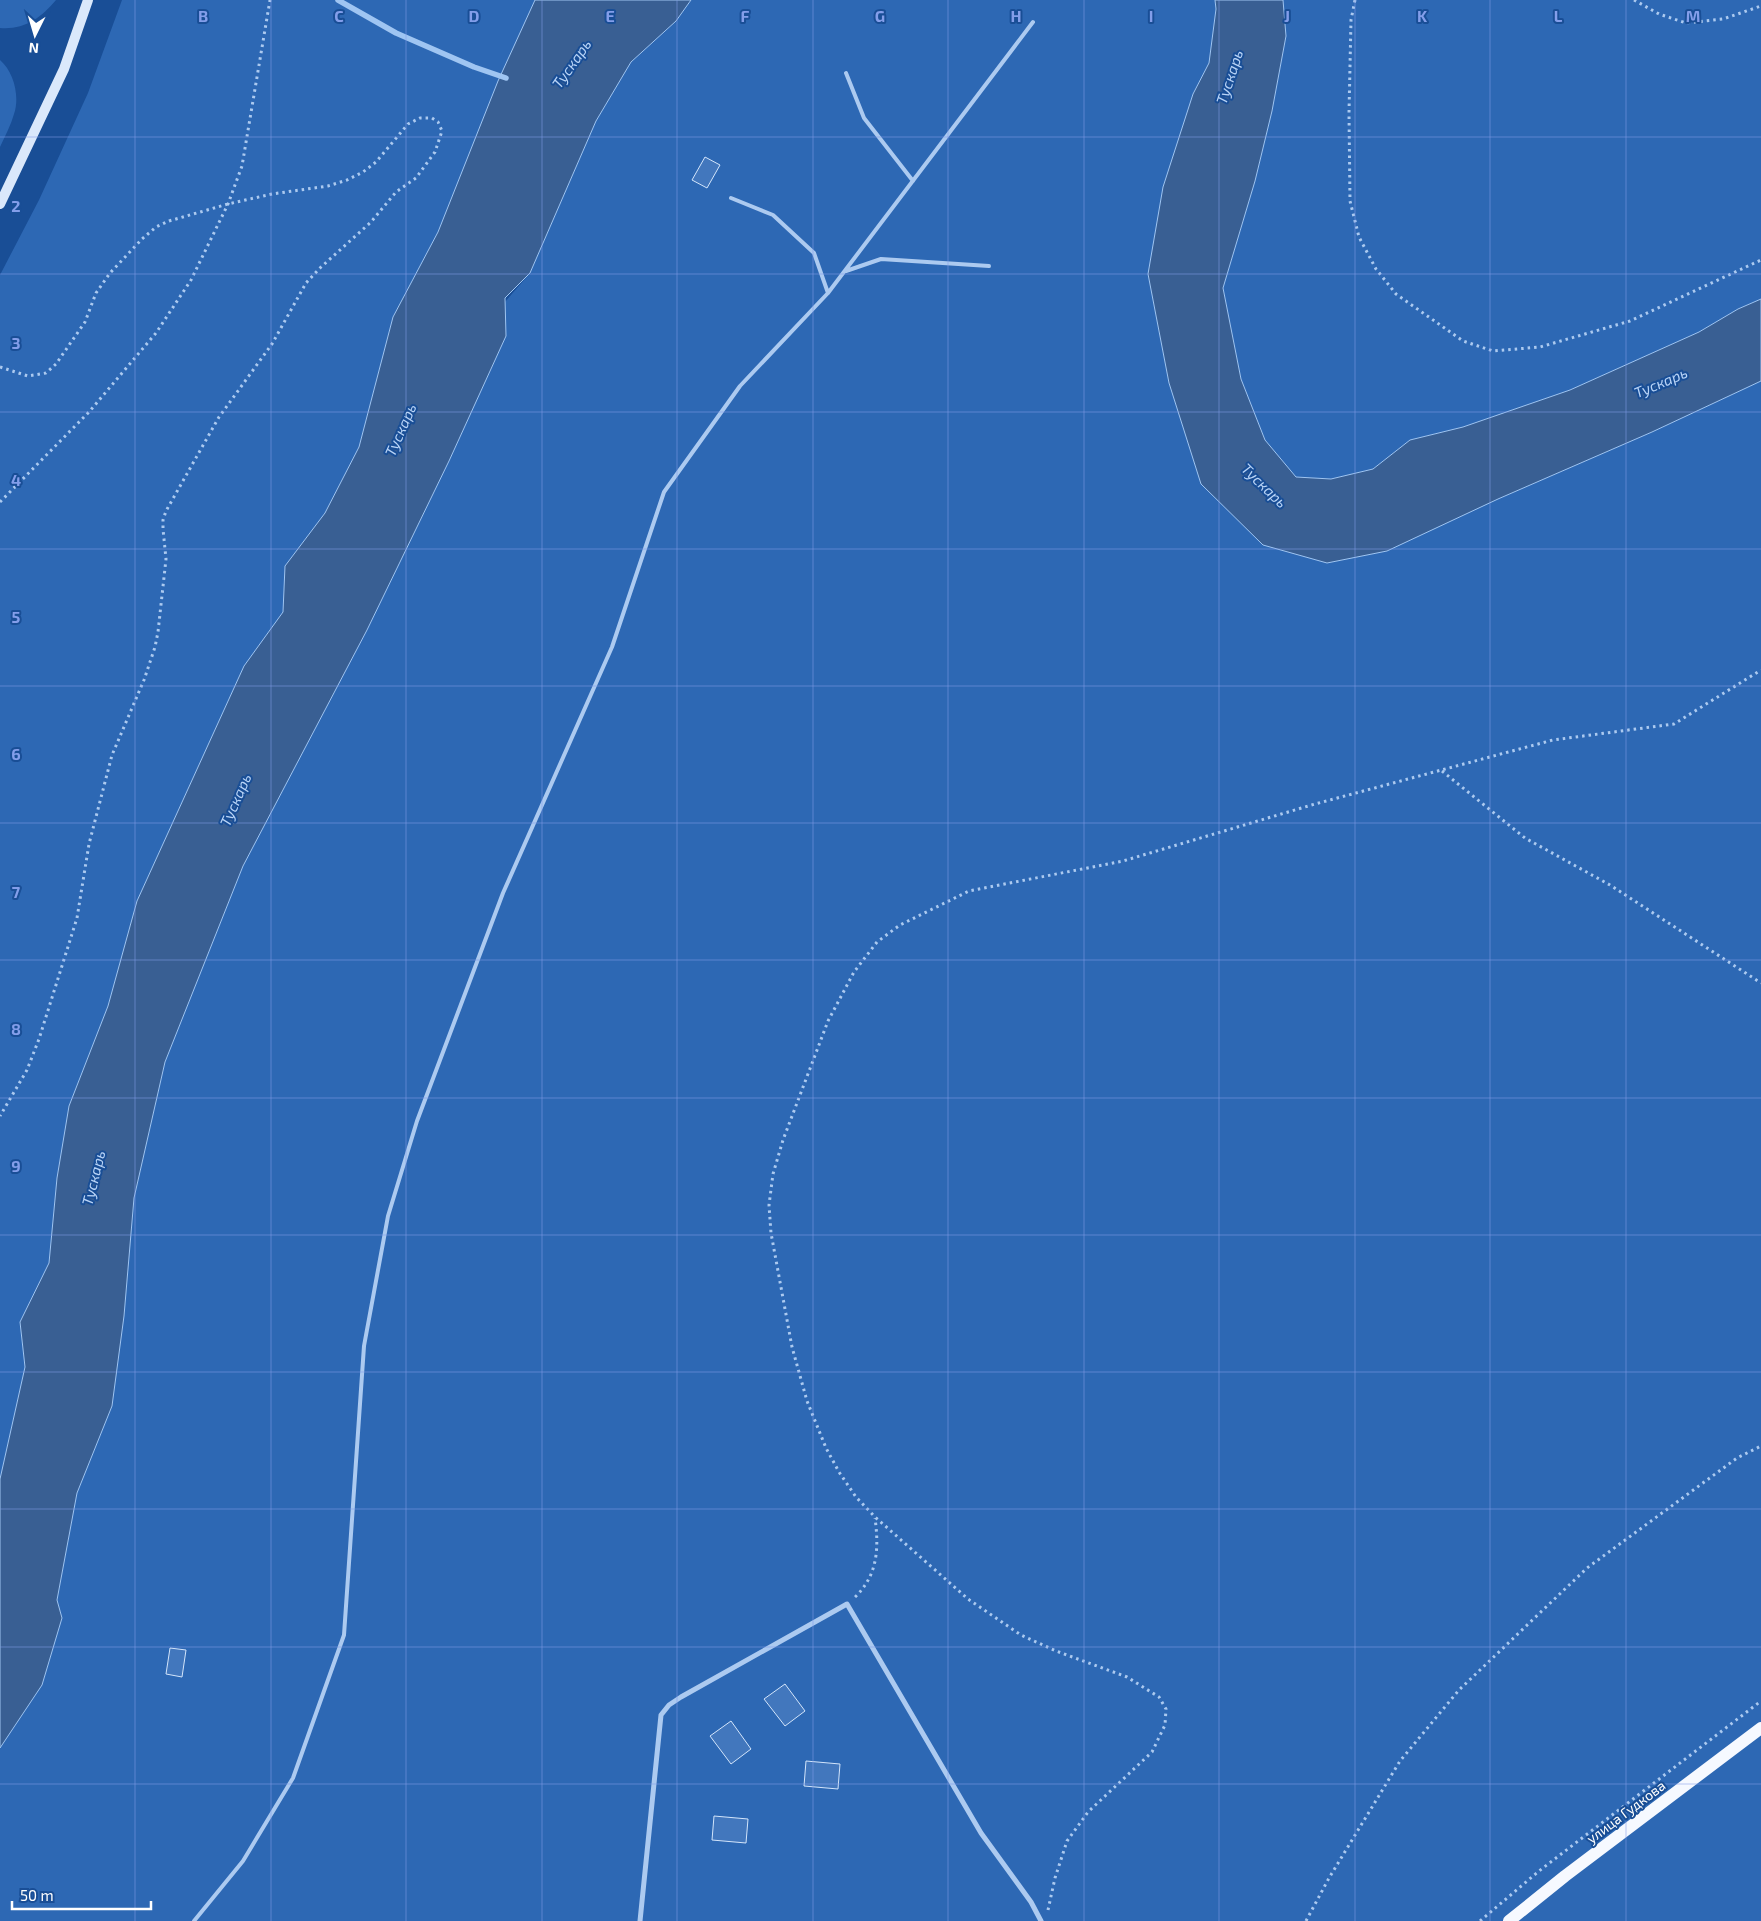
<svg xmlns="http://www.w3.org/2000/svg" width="1761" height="1921" font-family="'Exo 2',sans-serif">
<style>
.green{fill:#2d68b4}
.water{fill:#395f93;stroke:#9fc5f2}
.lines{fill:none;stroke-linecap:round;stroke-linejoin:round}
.stream{stroke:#9fc5f2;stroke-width:5.5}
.building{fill:#4277bd;stroke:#d3e5fb}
.path{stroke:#accaf0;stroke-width:3;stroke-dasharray:2.5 4;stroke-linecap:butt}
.service{stroke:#accaf0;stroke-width:4}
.minor{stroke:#accaf0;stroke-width:5}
.secondary{stroke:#dae8fb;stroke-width:10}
.primary{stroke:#f6f9ff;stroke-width:12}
.grid{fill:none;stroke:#839eea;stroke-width:1;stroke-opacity:0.55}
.labels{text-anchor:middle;stroke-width:4;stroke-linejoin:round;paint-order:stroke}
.street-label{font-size:14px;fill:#fff;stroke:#194e96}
.water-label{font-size:15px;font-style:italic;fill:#b9d4f7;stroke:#194e96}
.grid-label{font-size:16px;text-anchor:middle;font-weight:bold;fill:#839eea;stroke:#194e96;stroke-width:4;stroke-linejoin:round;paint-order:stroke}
</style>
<rect width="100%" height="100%" fill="#194e96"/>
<path class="green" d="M0,0H56C41,18 24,30 0,28Z
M122,0H535L438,232L393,317L359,447L325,513L285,566L283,612L244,666L137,901L108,1006L69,1106L57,1178L49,1263L20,1322L25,1367L0,1479V275L39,200L88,93Z
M691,0H1215L1216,9L1209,63L1193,94L1148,274L1169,383L1201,483L1498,499L1652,432L1761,381V1921H0V1748L42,1685L62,1618L57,1600L77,1493L112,1406L124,1316L134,1198L165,1062L243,866L367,630L449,461L506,336L505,302L530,273L596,121L631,62L676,21Z
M1283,0H1761V299L1738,309L1699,332L1570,390L1463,427L1410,440L1373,469L1331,479L1296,477L1265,440L1241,379L1223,288L1255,181L1272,111L1286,36Z
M0,60C14,72 20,97 14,114C11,125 5,136 0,147Z"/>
<path class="water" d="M535,0H691L676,21L631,62L596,121L530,273L505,298L506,336L449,461L367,630L243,866L165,1062L134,1198L124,1316L112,1406L77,1493L57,1600L62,1618L42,1685L0,1748V1479L25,1367L20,1322L49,1263L57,1178L69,1106L108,1006L137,901L244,666L283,612L285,566L325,513L359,447L393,317L438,232L498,81Z
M1215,0H1283L1286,36L1272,111L1255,181L1223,288L1241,379L1265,440L1296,477L1331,479L1373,469L1410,440L1463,427L1570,390L1699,332L1738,309L1761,299V381L1652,432L1498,499L1387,551L1327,563L1263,545L1201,484L1169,383L1148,274L1163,187L1193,94L1209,63L1216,9Z"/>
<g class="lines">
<path class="stream" d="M338,0L396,33L474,67L506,78"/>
</g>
<path class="building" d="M705,157L720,165L707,188L692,180Z
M170,1648L186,1650L182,1677L166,1674Z
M785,1684L805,1711L785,1726L764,1699Z
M731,1721L751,1749L731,1764L710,1736Z
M806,1761L840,1764L838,1789L804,1786Z
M714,1816L748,1819L746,1843L712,1840Z"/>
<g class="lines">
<path class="path" d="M1355,0L1351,20L1349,113L1350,201L1359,237L1376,269L1396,294L1463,341L1493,351L1540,347L1630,321L1761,260
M1634,0L1659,14L1686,23L1723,19L1761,6
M0,367L28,376L46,373L56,364L85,322L96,293L110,273L142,239L156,227L169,221L228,204L272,194L328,186L347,180L363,172L376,162L408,124L420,118H432L438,122L442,131L435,152L416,178L396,192L371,222L320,268L306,283L272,344L219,417L166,511L163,520V529L166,559L158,632L155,647L144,680L112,755L89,844L77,918L39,1039L27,1070L0,1116
M0,502L89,412L156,333L191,280L228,204L242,166L270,0
M1442,771L1525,838L1610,885L1761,983
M855,1597C878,1575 879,1548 875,1518
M1048,1910L1055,1878L1067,1841L1088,1812L1152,1752L1165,1725L1166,1709L1159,1697L1127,1677L1056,1651L1021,1635L968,1599L875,1517L856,1497L839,1472L826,1448L807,1401L792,1347L771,1233L769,1205L773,1174L783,1140L828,1021L854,972L877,942L900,925L969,891L1123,861L1315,804L1553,740L1674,724L1761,670
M1306,1921L1329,1878L1400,1761L1459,1690L1587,1568L1737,1458L1761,1446
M1480,1921L1539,1871L1761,1701"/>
<path class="service" d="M846,73L864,118L913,181
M731,198L773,215L814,253L828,293
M846,271L881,259L989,266
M194,1921L243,1861L293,1778L344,1635L364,1346L388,1216L417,1121L503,893L612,647L664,492L740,386L828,293L1033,22"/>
<path class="minor" d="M640,1921L661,1715L669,1705L681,1697L847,1604L981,1833L1031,1902L1041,1921"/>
<path class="secondary" d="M0,204L64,69L88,0"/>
<path class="primary" d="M1509,1921L1565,1876L1761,1728"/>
</g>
<path class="grid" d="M135,0V1921M271,0V1921M406,0V1921M542,0V1921M677,0V1921M813,0V1921M948,0V1921M1084,0V1921M1219,0V1921M1355,0V1921M1490,0V1921M1626,0V1921M0,137H1761M0,274H1761M0,412H1761M0,549H1761M0,686H1761M0,823H1761M0,960H1761M0,1098H1761M0,1235H1761M0,1372H1761M0,1509H1761M0,1647H1761M0,1784H1761"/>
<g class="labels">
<g class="street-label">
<text transform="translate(1626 1812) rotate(-37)" y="5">улица Гудкова</text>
</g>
<g class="water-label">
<text transform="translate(572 64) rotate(-55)" y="5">Тускарь</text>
<text transform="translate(1230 77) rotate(-72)" y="5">Тускарь</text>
<text transform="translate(1661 383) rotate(-23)" y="5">Тускарь</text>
<text transform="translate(401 430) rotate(-66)" y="5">Тускарь</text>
<text transform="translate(1264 486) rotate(44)" y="5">Тускарь</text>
<text transform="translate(236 800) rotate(-66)" y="5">Тускарь</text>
<text transform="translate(94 1178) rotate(-76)" y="5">Тускарь</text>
</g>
</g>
<g class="grid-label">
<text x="203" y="22">B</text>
<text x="339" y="22">C</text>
<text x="474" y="22">D</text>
<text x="610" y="22">E</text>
<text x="745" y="22">F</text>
<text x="880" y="22">G</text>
<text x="1016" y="22">H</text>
<text x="1151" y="22">I</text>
<text x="1287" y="22">J</text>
<text x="1422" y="22">K</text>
<text x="1558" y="22">L</text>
<text x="1693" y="22">M</text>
<text x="16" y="212">2</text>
<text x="16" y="349">3</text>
<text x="16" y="486">4</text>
<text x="16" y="623">5</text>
<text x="16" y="760">6</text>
<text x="16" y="898">7</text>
<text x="16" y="1035">8</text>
<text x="16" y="1172">9</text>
</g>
<g transform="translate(35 35) rotate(185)" stroke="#194e96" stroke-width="4" paint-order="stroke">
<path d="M0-4L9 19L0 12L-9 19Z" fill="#ffffff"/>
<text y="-8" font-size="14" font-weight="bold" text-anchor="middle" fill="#ffffff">N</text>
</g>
<path d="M12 1901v8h139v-8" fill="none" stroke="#ffffff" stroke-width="2.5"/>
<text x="20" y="1901" font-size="15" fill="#ffffff" stroke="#194e96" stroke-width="4" paint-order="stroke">50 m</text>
</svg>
